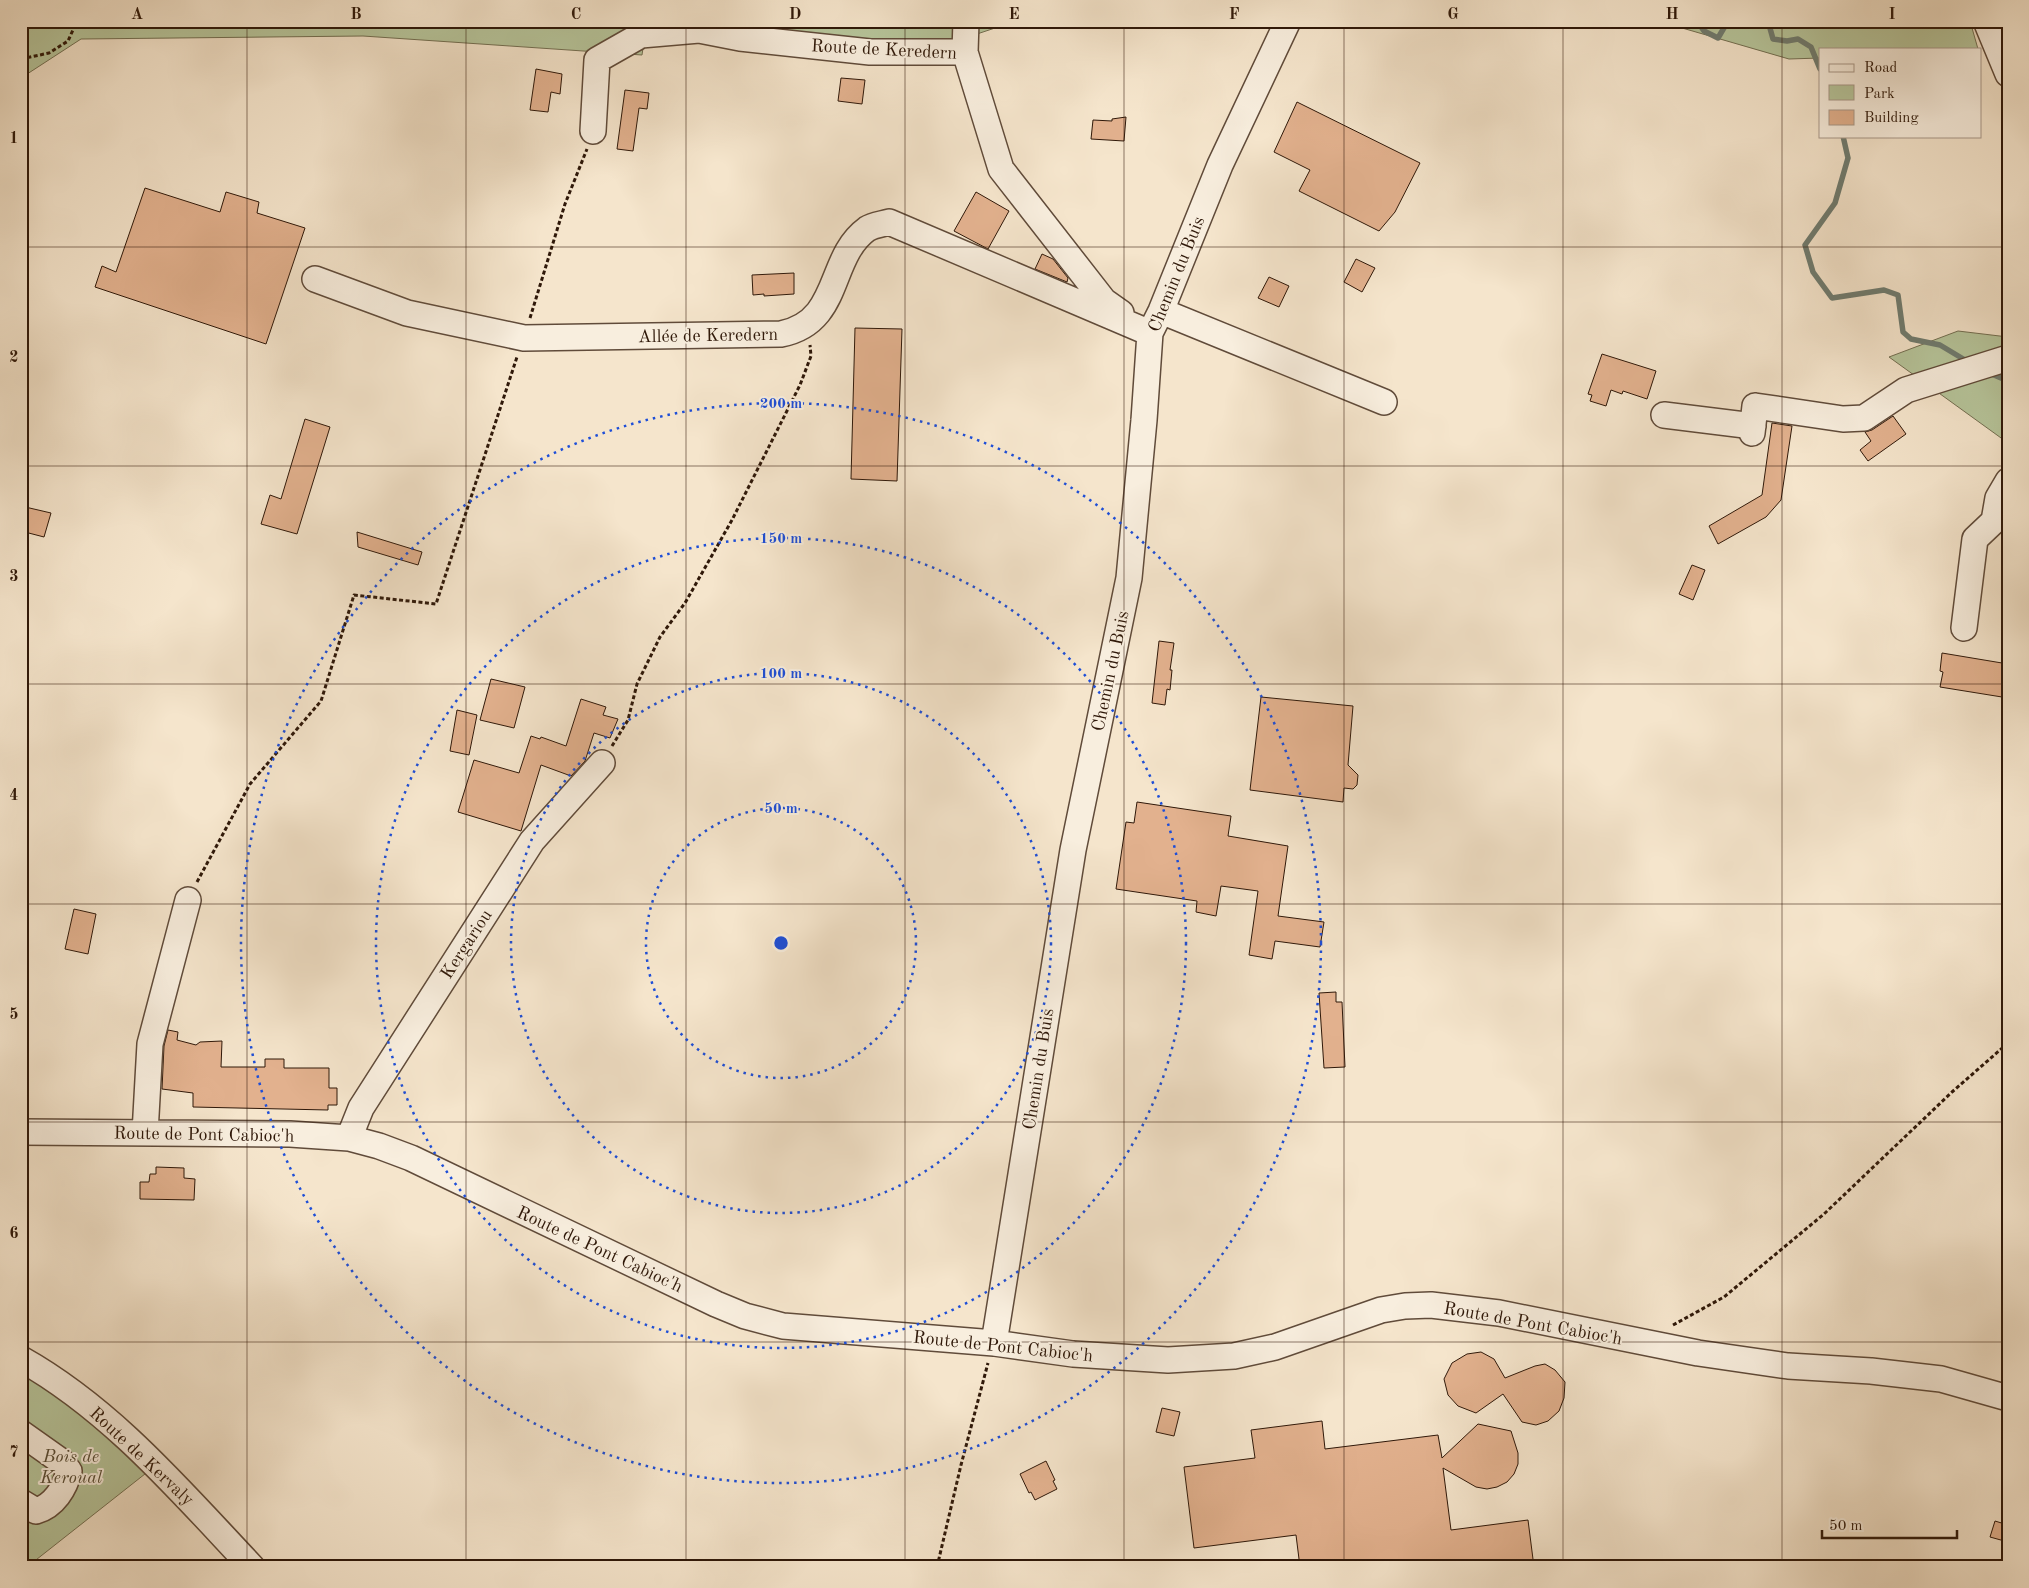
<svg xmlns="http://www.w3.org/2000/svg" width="2029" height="1588" font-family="'Old Standard TT',serif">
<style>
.green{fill:#b7c69c;stroke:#736f52}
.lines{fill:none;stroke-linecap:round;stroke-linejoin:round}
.stream{stroke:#707c70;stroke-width:5.5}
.building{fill:#e2b18e;stroke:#2f1809}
.minor-casing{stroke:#604b3a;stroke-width:28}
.path{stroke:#2f1809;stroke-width:3;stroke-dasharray:4 2.5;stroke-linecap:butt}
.minor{stroke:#f8eede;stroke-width:25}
.grid{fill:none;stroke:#2f1809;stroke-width:1;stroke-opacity:0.55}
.ring{fill:none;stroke:#1d4ed8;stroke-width:2.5;stroke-dasharray:2.5 5}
.labels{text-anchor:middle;stroke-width:4;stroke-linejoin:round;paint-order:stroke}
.street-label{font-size:18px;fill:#2f1809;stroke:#f8eede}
.park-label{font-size:18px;font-style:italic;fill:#584c35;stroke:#f8eede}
.centre{fill:#1d4ed8;stroke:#f8eede;stroke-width:2.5}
.ring-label{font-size:15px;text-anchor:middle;font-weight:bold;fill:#1d4ed8;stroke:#f8eede;stroke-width:4;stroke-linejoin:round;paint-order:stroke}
.neatline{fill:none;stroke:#2f1809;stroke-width:2}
.grid-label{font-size:16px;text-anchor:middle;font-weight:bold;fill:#2f1809}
</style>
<rect width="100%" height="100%" fill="#f5e5cc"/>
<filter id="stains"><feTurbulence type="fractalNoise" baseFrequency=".004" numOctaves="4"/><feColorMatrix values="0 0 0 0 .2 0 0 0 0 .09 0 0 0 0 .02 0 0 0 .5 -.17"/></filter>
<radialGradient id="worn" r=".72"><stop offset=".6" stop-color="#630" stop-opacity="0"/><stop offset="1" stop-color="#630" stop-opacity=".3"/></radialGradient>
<path class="green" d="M21,21H647L642,55L363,36L81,39L21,78Z
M718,21H1016L902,59Z
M1658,21H1970L1978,49H1820V58L1789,59Z
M1958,331L2008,337V443L1889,357Z
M21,1374L66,1398L150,1470L27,1567H21Z"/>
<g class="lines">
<path class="stream" d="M1697,21L1704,31L1718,38L1728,21
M1768,21L1773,39L1787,41L1798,39L1811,47L1820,69
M1843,136L1848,158L1835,203L1805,245L1813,272L1832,298L1884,290L1898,295L1903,332L1911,339L1940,345L1970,363
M1987,372L2008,381"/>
</g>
<path class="building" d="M536,69L562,74L560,94L551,92L548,112L530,110Z
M841,78L865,80L862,104L838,101Z
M625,90L649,93L647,109L639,108L633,151L617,149Z
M1297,102L1420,163L1395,212L1379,231L1299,191L1310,170L1274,152Z
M1126,117L1124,141L1091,139L1093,120L1112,121V119Z
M145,188L220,212L226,192L259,202L257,213L305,228L266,344L95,287L102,266L116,272Z
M976,192L1009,211L988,249L954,231Z
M1042,254L1053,259L1068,278L1067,282L1035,269Z
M1356,259L1375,268L1362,292L1344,282Z
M794,273V294L764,296V294L753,295L752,275Z
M1269,277L1289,286L1279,307L1258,298Z
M855,328L902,329L897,481L851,479Z
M1602,354L1656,371L1647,399L1623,391L1622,394L1611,390L1606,406L1590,401L1592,395L1588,394Z
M1893,416L1906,434L1868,461L1860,450L1871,441L1865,432L1872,430Z
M305,419L330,427L297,534L261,524L270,495L281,499Z
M1772,423L1792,426L1781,500L1766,517L1718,544L1709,526L1762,495Z
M21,506L51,513L44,537L21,531Z
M357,532L422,552L418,565L358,547Z
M1692,565L1705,570L1693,600L1679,594Z
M1159,641L1174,643L1170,670H1172L1170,690L1167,689L1165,705L1152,703Z
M1942,653L2008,664L2002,697L1940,687L1943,672L1940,671Z
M491,679L525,687L514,728L480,720Z
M1261,697L1353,706L1348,765L1358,775L1357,785L1353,789L1344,788L1343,802L1250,790Z
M581,699L606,707L603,715L618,719L610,738L594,733L585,761L571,776L541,765L521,831L458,812L474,760L519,773L531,736L540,739L541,737L566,746Z
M457,710L477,715L469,755L450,751Z
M1137,802L1231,816L1228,836L1288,846L1278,916L1324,922L1320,947L1275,941L1272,959L1249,955L1258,891L1221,886L1216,916L1196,912L1197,901L1116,889L1126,822L1134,823Z
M74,909L96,914L88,954L65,949Z
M1336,992V1002H1342L1345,1067L1324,1068L1319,993Z
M168,1030L178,1032L177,1040L196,1045L200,1042L222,1041L221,1067H265V1059H284V1068H329V1088H337V1105H328V1110L193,1107V1093L162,1089L164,1046Z
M156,1167L184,1168V1178L195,1179L194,1200L140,1199V1182H149L150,1174H156Z
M1481,1352L1494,1359L1505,1378L1535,1366L1545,1364L1555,1370L1565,1382L1564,1398L1559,1411L1548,1421L1536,1425L1522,1422L1503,1394L1476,1413L1458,1406L1448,1395L1444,1379L1452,1363L1467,1354Z
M1162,1408L1180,1412L1174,1436L1156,1432Z
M1322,1421L1325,1449L1438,1435L1442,1458L1478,1424L1511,1431L1518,1453V1464L1514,1474L1507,1482L1497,1487L1487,1489L1476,1487L1443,1468L1451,1530L1528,1520L1534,1567H1300L1296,1535L1194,1548L1184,1467L1255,1458L1251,1430Z
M1046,1461L1055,1480L1053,1481L1057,1489L1035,1500L1031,1492L1029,1493L1020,1474Z
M1995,1521L2008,1525V1542L1990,1537Z"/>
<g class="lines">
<defs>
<path id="minor" d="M966,21L965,52L1001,169L1104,301L1121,313
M1986,21L2008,74
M593,131L597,60L641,35L699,30L740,38L870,52H965
M315,279L407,313L524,338L781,334C842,322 827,258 867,229C873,225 883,224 889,222L1150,333
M1161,311L1384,402
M1664,415L1753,426
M1752,433L1755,406L1843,419L1864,418L1906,390L2008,358
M1964,628L1975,539L1994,521L1998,498L2008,481
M21,1132L290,1134L349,1138L379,1146L411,1158L716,1304L745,1316L783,1326L994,1343L1073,1354L1168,1360L1234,1356L1275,1347L1381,1310L1405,1306L1431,1305L1499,1313L1698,1353L1788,1366L1871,1371L1941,1379L2008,1398
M145,1133L150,1044L188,900
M349,1138L361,1108L532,841L602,763
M994,1343L1073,850L1129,578L1144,420L1150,333L1161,311L1220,165L1288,21
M21,1359C112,1410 181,1492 252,1567
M21,1433L62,1462L69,1471C65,1488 54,1506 36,1511L21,1502"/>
</defs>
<use href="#minor" class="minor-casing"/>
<path class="path" d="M21,59L49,53L68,41L77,21
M530,318L565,204L587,149
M612,746L628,720L637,684L660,637L685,603L732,520L800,385L811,356L810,345
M197,882L250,784L321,701L354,595L436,604L517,357
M1673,1325L1724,1297L1824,1214L1952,1092L2008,1043
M937,1567L961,1465L988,1363"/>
<use href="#minor" class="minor"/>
</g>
<path class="grid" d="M247,21V1567M466,21V1567M686,21V1567M905,21V1567M1124,21V1567M1344,21V1567M1563,21V1567M1782,21V1567M21,247H2008M21,466H2008M21,684H2008M21,904H2008M21,1122H2008M21,1342H2008"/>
<g class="ring">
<circle cx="781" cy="943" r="135"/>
<circle cx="781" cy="943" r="270"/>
<circle cx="781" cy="943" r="405"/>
<circle cx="781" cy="943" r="540"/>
</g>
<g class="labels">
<g class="street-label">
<text transform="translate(884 49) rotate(3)" y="6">Route de Keredern</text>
<text transform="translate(1176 274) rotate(-68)" y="6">Chemin du Buis</text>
<text transform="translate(708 335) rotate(-1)" y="6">Allée de Keredern</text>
<text transform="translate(1110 671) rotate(-78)" y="6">Chemin du Buis</text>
<text transform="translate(466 944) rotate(-57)" y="6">Kergariou</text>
<text transform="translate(1038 1069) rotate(-81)" y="6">Chemin du Buis</text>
<text transform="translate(204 1134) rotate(1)" y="6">Route de Pont Cabioc'h</text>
<text transform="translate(600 1249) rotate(25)" y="6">Route de Pont Cabioc'h</text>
<text transform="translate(1533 1323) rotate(10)" y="6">Route de Pont Cabioc'h</text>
<text transform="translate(1003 1346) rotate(6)" y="6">Route de Pont Cabioc'h</text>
<text transform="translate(142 1456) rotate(43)" y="6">Route de Kervaly</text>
</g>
<g class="park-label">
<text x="71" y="1462">Bois de<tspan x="71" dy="21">Keroual</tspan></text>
</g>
</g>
<circle cx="781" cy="943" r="8" class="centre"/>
<g class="ring-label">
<text x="781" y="408">200 m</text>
<text x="781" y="543">150 m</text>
<text x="781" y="678">100 m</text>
<text x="781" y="813">50 m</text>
</g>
<rect width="2029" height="1588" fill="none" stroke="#f5e5cc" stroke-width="55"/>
<rect x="1819" y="48" width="162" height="90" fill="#f8eede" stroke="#a89889"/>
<rect x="1829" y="64" width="25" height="8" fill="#f8eede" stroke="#a89889"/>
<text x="1864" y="72" font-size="15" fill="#2f1809">Road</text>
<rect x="1829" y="85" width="25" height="15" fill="#b7c69c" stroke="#a89889"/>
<text x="1864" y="98" font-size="15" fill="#2f1809">Park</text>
<rect x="1829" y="110" width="25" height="15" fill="#e2b18e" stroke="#a89889"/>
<text x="1864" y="122" font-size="15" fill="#2f1809">Building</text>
<path d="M1822 1530v8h135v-8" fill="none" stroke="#2f1809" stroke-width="2.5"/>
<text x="1829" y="1530" font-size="15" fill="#2f1809" stroke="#f8eede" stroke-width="4" paint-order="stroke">50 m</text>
<rect x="28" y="28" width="1974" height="1532" class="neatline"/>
<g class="grid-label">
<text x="137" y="19">A</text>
<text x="356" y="19">B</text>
<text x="576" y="19">C</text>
<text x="795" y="19">D</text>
<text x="1014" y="19">E</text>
<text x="1234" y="19">F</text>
<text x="1453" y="19">G</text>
<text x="1672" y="19">H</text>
<text x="1892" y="19">I</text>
<text x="14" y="143">1</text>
<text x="14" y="362">2</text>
<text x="14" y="581">3</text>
<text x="14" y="800">4</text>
<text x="14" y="1019">5</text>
<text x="14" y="1238">6</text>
<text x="14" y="1457">7</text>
</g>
<rect width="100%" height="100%" filter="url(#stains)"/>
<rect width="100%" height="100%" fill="url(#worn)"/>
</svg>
